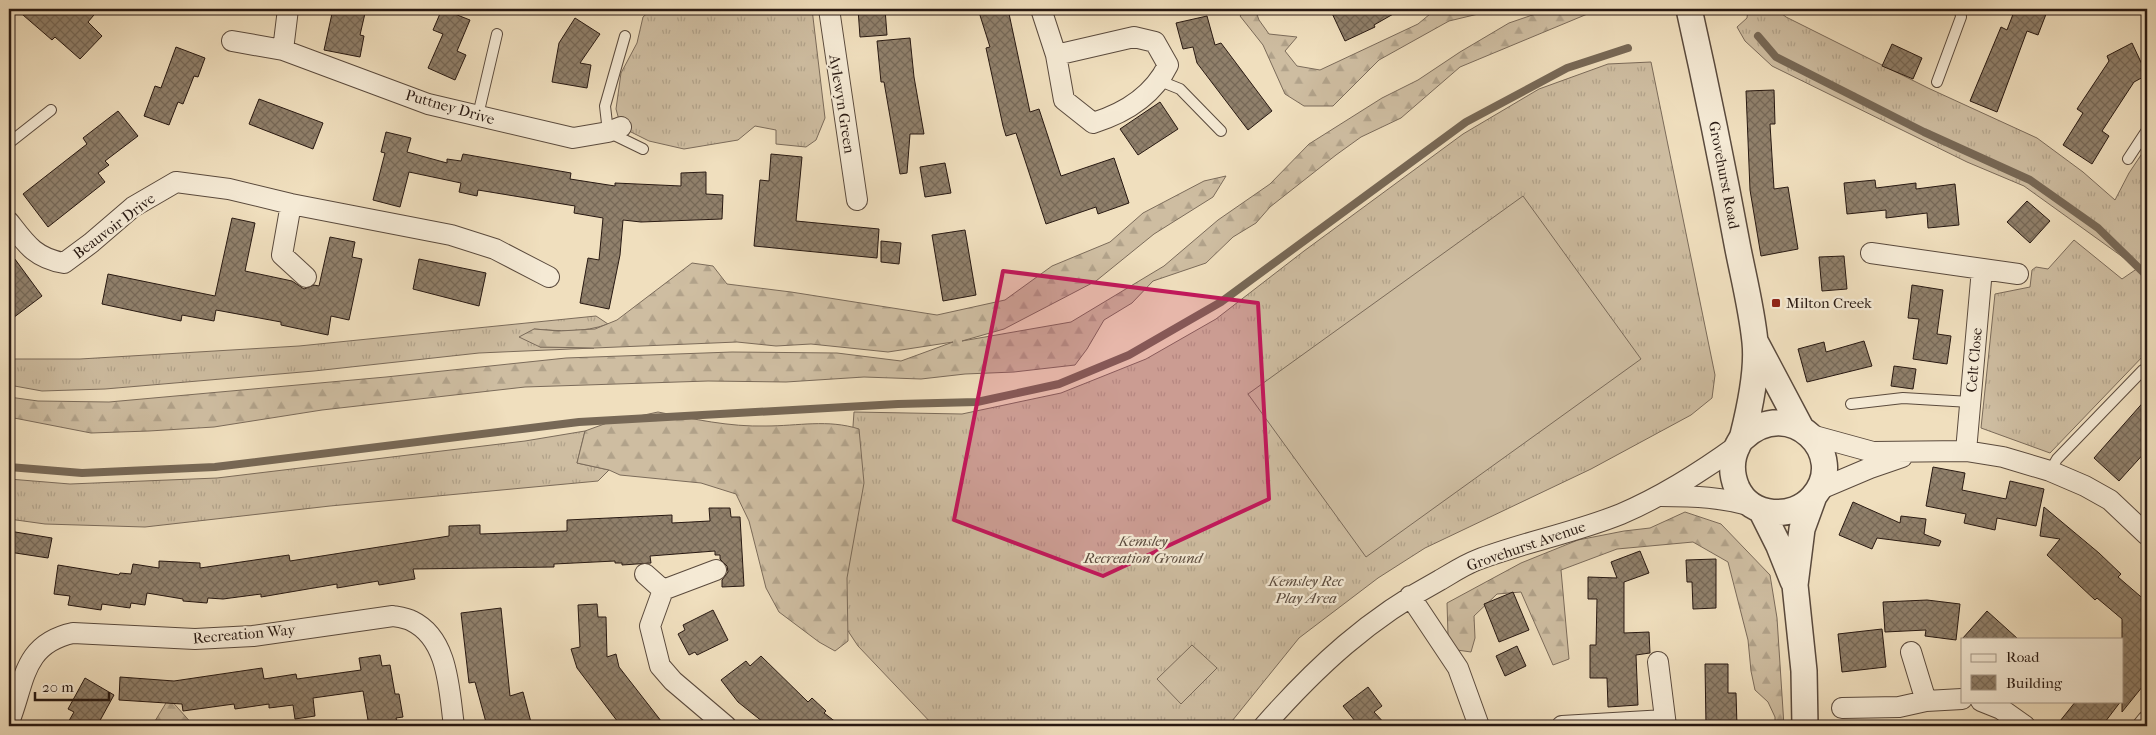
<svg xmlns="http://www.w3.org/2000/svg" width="2156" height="735" font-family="'IM FELL French Canon',serif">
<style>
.grass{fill:url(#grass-tufts);stroke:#7b6b5a}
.forest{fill:url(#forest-firs);stroke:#7b6b5a}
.pitch{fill:#cebda1;stroke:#7b6b5a}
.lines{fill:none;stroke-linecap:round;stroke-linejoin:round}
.stream{stroke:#776856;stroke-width:8}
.building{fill:url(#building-cross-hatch);stroke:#281912}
.service-casing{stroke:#5a4a3d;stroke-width:12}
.minor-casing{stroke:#5a4a3d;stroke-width:22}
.tertiary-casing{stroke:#5a4a3d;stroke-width:28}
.service{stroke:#f5ead5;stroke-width:10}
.minor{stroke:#f5ead5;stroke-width:20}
.tertiary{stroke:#f5ead5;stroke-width:25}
.marked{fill:#c2185b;fill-opacity:0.2;stroke:#c2185b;stroke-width:4;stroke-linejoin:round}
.poi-dot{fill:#8f2418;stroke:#f5ead5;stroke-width:2}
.labels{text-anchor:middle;stroke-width:4.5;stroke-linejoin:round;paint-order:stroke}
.street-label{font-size:15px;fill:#281912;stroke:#f5ead5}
.poi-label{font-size:15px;fill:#281912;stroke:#f5ead5;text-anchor:start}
.park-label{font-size:15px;font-style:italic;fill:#5a4a3d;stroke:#f5ead5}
</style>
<defs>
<pattern id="grass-tufts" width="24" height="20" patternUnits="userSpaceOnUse" patternTransform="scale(1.25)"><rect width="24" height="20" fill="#cebda1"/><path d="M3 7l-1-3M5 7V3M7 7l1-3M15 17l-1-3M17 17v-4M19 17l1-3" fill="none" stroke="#b1a28a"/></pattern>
<pattern id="forest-firs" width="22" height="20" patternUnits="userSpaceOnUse" patternTransform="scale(1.25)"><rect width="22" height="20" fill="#cebda1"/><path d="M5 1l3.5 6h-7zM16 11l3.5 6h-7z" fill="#b1a28a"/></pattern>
<pattern id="building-cross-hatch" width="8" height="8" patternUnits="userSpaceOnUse" patternTransform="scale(1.25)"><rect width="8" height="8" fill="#90806b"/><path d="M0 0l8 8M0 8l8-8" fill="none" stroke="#766857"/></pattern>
</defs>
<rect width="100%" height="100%" fill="#f0dfbe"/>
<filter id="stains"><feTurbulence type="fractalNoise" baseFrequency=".004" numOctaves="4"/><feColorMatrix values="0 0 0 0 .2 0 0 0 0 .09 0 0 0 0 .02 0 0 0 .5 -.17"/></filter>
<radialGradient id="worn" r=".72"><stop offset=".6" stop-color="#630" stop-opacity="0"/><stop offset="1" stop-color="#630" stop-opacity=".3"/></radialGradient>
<path class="grass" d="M652,9H812L825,118L816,140L806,147L776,144V130L755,126L738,140L684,149L649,141L621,127L616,109L621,73L637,43L643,17Z
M1748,9H1776L1786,17L1928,88L2037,138L2083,172L2115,200L2129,173L2147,146V269H2145L2147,272V352L2050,453L1981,428L1995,294L2030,287L2032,270L2036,267L2048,269L2074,240L2122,279L2138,268L2024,186L1967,162L1772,66L1745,41L1737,27L1747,18Z
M1651,62L1715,375L1712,398L1691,415L1591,469L1425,548L1378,578L1299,638L1228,726H934L858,646L832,607L850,469L854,412L962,414L1061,393L1146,359L1216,319L1304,251L1463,134L1539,89L1608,64Z
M596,316L608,324C584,333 558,331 534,329L540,347L594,348L479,353L314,371L105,389L42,391L9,385V359H80L299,346Z
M585,431L577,463L609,470L598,481L330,506L145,527L45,524L9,519V479L70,484L217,478L525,441Z"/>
<path class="forest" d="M1246,9H1255L1259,20L1269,34L1297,37L1285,51L1297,66L1320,70L1418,24L1436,9H1499L1449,21L1379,60L1333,106H1304L1285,94L1263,45L1240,16Z
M1550,9L1597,10L1460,67L1401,118L1361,137L1336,155L1270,207L1256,223L1233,237L1206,263L1153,281L1132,303L1104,320L1087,349L1075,365L1014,372L965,374L921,379L864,377L786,382L708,381L525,387L322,410L214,427L149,431L91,433L9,417V397L38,401L109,402L386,377L566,358L732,352L837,353L901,361L953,342L888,352L811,344L776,346L737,342L594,348L540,347L519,337L534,329L559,331L595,329L617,320L692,263L713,266L727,284L791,292L937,315L1005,300L1052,266L1110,242L1143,213L1204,181L1226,176L1213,197L1154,234L1096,281L1004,329L962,341L1071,322L1164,266L1218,220L1270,184L1309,144L1382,98L1418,80L1460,52L1509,23Z
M658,412C694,419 729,427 766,426C798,426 828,419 859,429L864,483L847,578L848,641L835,651L819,642L779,612L766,588L749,521L736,494L701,483L620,475L609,470L577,463L585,431L607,423Z
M1685,512L1721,524L1770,575L1777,618L1784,726H1775V717L1768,702L1755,690L1751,671L1748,640L1728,562L1693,542L1617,549L1561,570L1569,659L1553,665L1521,592L1497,594L1474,616L1475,638L1471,652L1457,650L1448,635L1447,603L1521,563L1578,540L1624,531L1650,528Z
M169,698L194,726H152Z"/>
<path class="pitch" d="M1523,196L1641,359L1366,557L1248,394Z
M1192,645L1217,668L1181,704L1157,679Z"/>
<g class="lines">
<path class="stream" d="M1758,36L1776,57L1924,132L2030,180L2098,228L2147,276
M9,467L82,473L215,467L579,422L898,404L977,402L1059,384L1129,355L1221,302L1466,122L1567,68L1628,48"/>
</g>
<path class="building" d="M16,9H99L88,22L102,36L80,59L55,37L52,40Z
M333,9H366L360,35L364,36L360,57L324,50Z
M442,9L470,20L457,51L466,55L455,80L428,68L443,34L433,30Z
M858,9H885L887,35L860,37Z
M978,9H1008L1030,112L1039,109L1061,176L1114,158L1129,203L1098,214L1096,207L1046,224L1016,133L1006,136L1003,126L986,48L990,47Z
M1330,9H1402L1374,25L1375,27L1345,41Z
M2015,9H2048L2038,35L2027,31L1997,112L1970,101L2001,27L2007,30Z
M1207,16L1215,45L1221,43L1272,111L1248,130L1197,63L1193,47L1183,49L1176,23Z
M575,18L600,34L580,63L591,65L587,88L552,82L559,43Z
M910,38L914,77L924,134H910L907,173L900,174L884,82H881L877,41Z
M2132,43L2147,75L2134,82L2102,131L2109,136L2092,164L2063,145L2083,113L2077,109L2109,61L2107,56Z
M1892,44L1922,58L1913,79L1882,66Z
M176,47L205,58L198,77L194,76L183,104L178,102L169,125L144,116L155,86L161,88Z
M1774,90L1775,124H1770L1774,189L1788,187L1798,249L1761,256L1750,190L1746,91Z
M259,99L323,123L313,149L249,124Z
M1160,102L1178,129L1138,155L1120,129Z
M118,111L138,136L105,161L109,165L98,173L105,182L48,227L23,194L87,144L83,138Z
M386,132L411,138L407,152L447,163V159L461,161L463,154L571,173L570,179L615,186V183L681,186V173L706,172V194L723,195L722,219L641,222L623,220L620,255L609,309L580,303L588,258L599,260L603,218L574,213L575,206L478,190L477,196L459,192L461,183L409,172L400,207L373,200L385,153L381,152Z
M771,154L802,157L796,221L879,229L877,258L754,246L760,180L769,181Z
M945,163L951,193L925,197L920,167Z
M1875,180L1876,188L1916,183V189L1955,184L1959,225L1928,228L1927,213L1886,218V210L1847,214L1844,183Z
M2027,201L2050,221L2030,243L2007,222Z
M232,218L255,223L245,271L292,281L304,289L314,285L319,286L330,237L355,242L352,257L362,259L349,320L331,316L328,335L281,325V322L216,310L214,321L182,315L181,321L102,304L108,274L215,296Z
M965,230L976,295L943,301L932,235Z
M881,241L901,243L899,264L881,262Z
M9,251L42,296L9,321Z
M1844,256L1847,289L1822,291L1819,257Z
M419,259L486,273L479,306L413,289Z
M1912,285L1943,290L1937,334L1951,336L1947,364L1913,359L1919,319L1908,318Z
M1864,341L1872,366L1807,382L1798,349L1824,342L1826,352Z
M1894,366L1916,369L1913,389L1891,386Z
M2147,398V450L2119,481L2094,458Z
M1933,467L1965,473L1962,490L2006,499L2010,481L2044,489L2036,526L1997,518L1995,530L1964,523L1966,514L1926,506Z
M1853,502L1900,523L1901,516L1926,519L1924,534L1941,541L1939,546L1877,538L1872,549L1839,535Z
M2044,507L2099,553L2121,574L2118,577L2147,602V681L2122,712V619L2097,598L2095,600L2047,555L2060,539L2040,536Z
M709,508H730L731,517H740L744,586L722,587V580L728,572L727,566L720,559V555H715V551L650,556L651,563L622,565V563H615V561L554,564V567L413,569L415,579L379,585L378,581L337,588V584L261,597V594L223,599L208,598L207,603L183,601V599L147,593L145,605L131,603L130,608L102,604L101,610L68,605L70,596L54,594L58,565L119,575L120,573L131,574L133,564L159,568V561L200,563V568L289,555L290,561L449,536V526L480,525V534L567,531V520L672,515V523L710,521Z
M9,531L52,538L48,558L9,552Z
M1640,551L1649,573L1624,582V633L1649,632L1650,653L1636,655L1638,705L1608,707L1607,678H1590V645H1596L1597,599H1588V577L1617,578L1611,562Z
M1716,559V608L1693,609L1692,582H1687L1686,560Z
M1513,592L1529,630L1499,642L1484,604Z
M1927,600L1960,604L1956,640L1925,636L1926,630L1885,632L1883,602Z
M597,604L598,617H606L607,657L616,654L619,667L665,726H621L577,668L571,649L580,647L578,605Z
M501,608L510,696L523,692L532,726H487L475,682L469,683L461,613Z
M713,610L728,640L697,655L695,652L689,655L678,634L685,630L683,625Z
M1987,611L2018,639H1962Z
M1882,629L1886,667L1842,672L1838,634Z
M1517,646L1526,666L1505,676L1496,656Z
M380,655L382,666L390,665L395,694H399L403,717L396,718L398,726H369L363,691L313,698L315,716L295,719L293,705L269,708V704L235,709L234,704L183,711L182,704L119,700L120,677L174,681L262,668L264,679L296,674L297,679L361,670L359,658Z
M761,656L808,702L812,698L826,711L824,713L841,726H768L738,702L721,680L746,661L750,666Z
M1705,664H1728V693H1736L1737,726H1706Z
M85,678L114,695L97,726H66L74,712L68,709Z
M1368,687L1382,706L1374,712L1387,726H1359L1343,706Z
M2076,701H2121L2102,726H2056Z"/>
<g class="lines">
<defs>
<path id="service" d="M625,36L605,106L608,132L643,149
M1160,81L1180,89L1221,131
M1937,82L1961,17L1960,9
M478,115L497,34
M9,143L51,110
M2128,159L2147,130
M1851,404L1903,398L1970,402
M2050,471L2057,459L2143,370"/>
<path id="minor" d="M829,9L857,200
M1041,9L1056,55L1064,100L1093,123C1125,113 1153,96 1168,65L1155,42L1134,37L1056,55
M232,41L283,50L428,104L573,138L608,132L621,127
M283,50L288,9
M291,204L282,255L306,277
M9,222C26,244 35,258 64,263L91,243L133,207L176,182L229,189L291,204L451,235L495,249L549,277
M1871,253L2018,274
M1811,435L1873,452L1966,451L2003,457L2050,471L2085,486L2110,500L2147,535
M1966,451L1982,269
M1818,490L1870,468L1902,457
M1661,496C1695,496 1722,497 1755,507
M645,574L663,590L716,570
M663,590L650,626L660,666L673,681L726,726
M1410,596L1458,668L1479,726
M1911,652L1926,701
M1658,662L1666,726
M1981,701L2001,709L2025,726
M1842,708L1899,707L1926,701L1962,699
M9,722C25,683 22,644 73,633L195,639L253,636L393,616C399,617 407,618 412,621C449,639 449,691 454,726
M1264,726C1317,666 1369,618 1440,580C1452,573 1464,565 1477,560C1524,542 1574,533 1621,514C1663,496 1701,472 1738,445
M1562,726L1665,720
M2143,726L2147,721"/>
<path id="tertiary" d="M1689,9C1707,89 1723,168 1738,249C1744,279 1752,311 1755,342C1758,370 1750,407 1743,435C1742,439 1740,441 1738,445C1731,458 1731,474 1737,488C1751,518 1793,520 1813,497C1850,455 1790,394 1743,438
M1756,343L1801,428
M1761,510L1779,546L1793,581
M1805,726L1804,671L1795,585L1802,529L1814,496"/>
</defs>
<use href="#service" class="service-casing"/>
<use href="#minor" class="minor-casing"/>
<use href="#tertiary" class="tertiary-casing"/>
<use href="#service" class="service"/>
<use href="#minor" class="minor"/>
<use href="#tertiary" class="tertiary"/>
</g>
<path class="marked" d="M1003,271L1258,303L1269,499L1103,576L954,520Z"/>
<rect class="poi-dot" x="1771" y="298" width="10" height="10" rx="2.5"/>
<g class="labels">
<g class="street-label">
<text transform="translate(842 104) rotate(81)" y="5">Aylewyn Green</text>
<text transform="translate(450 107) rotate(16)" y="5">Puttney Drive</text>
<text transform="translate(1724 175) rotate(79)" y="5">Grovehurst Road</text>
<text transform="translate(114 226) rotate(-37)" y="5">Beauvoir Drive</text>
<text transform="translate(1974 360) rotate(-85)" y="5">Celt Close</text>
<text transform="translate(1526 546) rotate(-19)" y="5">Grovehurst Avenue</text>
<text transform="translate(244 634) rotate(-5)" y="5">Recreation Way</text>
</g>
<g class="poi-label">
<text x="1786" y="308">Milton Creek</text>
</g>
<g class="park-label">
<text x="1143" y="546">Kemsley<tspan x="1143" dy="17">Recreation Ground</tspan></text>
<text x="1306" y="586">Kemsley Rec<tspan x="1306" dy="17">Play Area</tspan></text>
</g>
</g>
<rect width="2156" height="735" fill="none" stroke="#f0dfbe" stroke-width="30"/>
<rect x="10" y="10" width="2136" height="715" fill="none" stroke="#281912" stroke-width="2.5"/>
<rect x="15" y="15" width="2126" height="705" fill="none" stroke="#281912"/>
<rect x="1961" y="638" width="162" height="65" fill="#f5ead5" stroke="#a39687"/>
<rect x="1971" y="654" width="25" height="8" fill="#f5ead5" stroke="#a39687"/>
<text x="2006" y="662" font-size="15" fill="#281912">Road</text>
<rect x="1971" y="675" width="25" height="15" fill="url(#building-cross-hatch)" stroke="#a39687"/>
<text x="2006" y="688" font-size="15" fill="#281912">Building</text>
<path d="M35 692v8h74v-8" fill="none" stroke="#281912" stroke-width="2.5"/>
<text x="42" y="692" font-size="15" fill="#281912" stroke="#f5ead5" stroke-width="4" paint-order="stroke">20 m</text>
<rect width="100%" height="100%" filter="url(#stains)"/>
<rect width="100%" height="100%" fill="url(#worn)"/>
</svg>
